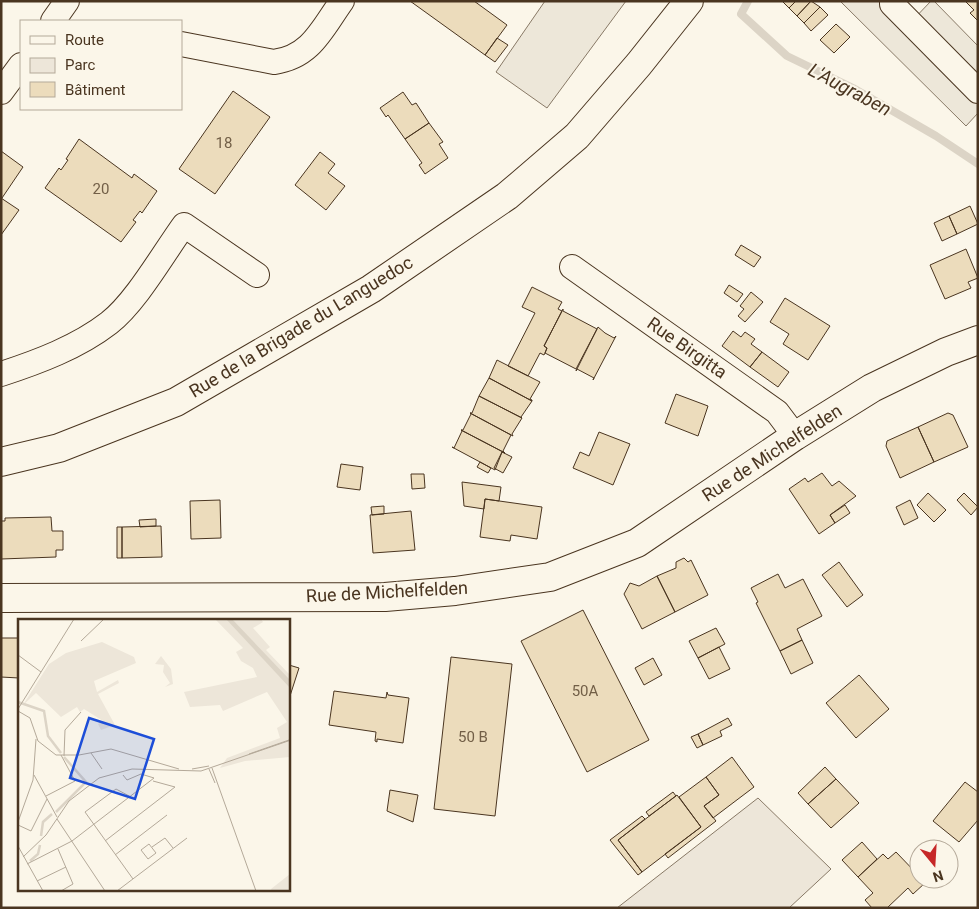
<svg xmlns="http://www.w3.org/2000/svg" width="979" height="909" font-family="Roboto,sans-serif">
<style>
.green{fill:#ede6d9;stroke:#887966}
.parking{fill:#ede7d9;stroke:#887966}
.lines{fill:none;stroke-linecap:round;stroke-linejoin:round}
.stream{stroke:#dcd4c6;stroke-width:8}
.building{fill:#ecdcbc;stroke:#4a3520}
.minor-casing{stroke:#4a3520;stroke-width:26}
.tertiary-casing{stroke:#4a3520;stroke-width:30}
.primary-casing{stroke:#4a3520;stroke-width:30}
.minor{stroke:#fbf6e9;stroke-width:24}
.tertiary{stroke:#fbf6e9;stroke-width:28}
.primary{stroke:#fbf6e9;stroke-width:28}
.labels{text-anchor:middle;stroke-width:4;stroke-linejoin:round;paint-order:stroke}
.number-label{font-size:15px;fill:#725f47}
.street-label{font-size:18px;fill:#4a3520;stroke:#fbf6e9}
.water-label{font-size:19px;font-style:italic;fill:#4a3520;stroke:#fbf6e9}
.inset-river{fill:none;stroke:#dcd4c6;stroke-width:2.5}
.inset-road{fill:none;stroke:#b4a999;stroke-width:1}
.view{fill:#1d4ed8;fill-opacity:0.15;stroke:#1d4ed8;stroke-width:2.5}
.inset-edge{fill:none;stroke:#4a3520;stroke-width:2.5}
</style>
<rect width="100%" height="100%" fill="#fbf6e9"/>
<path class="green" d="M758,798L831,869L789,908H617Z"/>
<path class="parking" d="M545,1H626L547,108L496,72Z
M840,1H892L910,23L931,1H934L978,46V113L966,126Z"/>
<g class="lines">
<path class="stream" d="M748,1L741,14L787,56L853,88L936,136L978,164"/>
</g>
<path class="building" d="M410,1H474L507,25L485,55Z
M782,1H796L789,8Z
M796,1H811L797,16L789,8Z
M811,1L820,7L804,23L797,16Z
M965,1H978V21L970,13L974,10Z
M820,7L828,15L811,31L804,23Z
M836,24L850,37L834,53L820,40Z
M497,38L508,45L495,62L485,55Z
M233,91L270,117L215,194L179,169Z
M403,92L412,105L416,103L429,123L405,139L388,115L386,117L380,108Z
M429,123L443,142L439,144L448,158L425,174L419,165L422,163L405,139Z
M79,139L132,178L134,174L157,191L142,213L140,211L133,220L136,222L121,242L45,188L59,168L61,170L68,160L66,159Z
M1,151L23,167L2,198H1Z
M320,152L335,164L328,173L345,186L326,210L295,185Z
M1,198L19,210L1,235Z
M970,206L978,224L957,234L949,216Z
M949,216L957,234L942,241L934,223Z
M741,245L761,257L754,267L735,255Z
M966,249L978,278L968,282L971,288L945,299L930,265Z
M729,285L743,294L737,302L724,293Z
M532,287L562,302L558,309L562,311L544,346L547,348L545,353L544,355L540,353L528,376L508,366L535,313L522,307Z
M751,292L763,302L745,322L738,316L744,309L740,306Z
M785,298L830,326L808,360L783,344L789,334L770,322Z
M563,309V311L597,329L576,369L545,353L547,348L544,346Z
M598,327L605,333L614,338L616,336L593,380L594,378L577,369L576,371Z
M733,331L741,337L745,332L755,339L751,344L762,352L750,367L722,346Z
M762,352L789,372L778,387L750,367Z
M497,360L540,382L530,399L532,400V401L489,378Z
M489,378L532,401L521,417L522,418L479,396Z
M676,394L708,406L698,436L665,423Z
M479,396L522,418L512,434L513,436L470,413H472Z
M470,413L511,435L503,451L505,453L461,430H463L471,414Z
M948,413L953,415L968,447L934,462L918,427Z
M918,427L934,462L900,478L886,446L887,441Z
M461,430L505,453L502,452L495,470L452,447L454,448L462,431Z
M599,432L630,444L613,485L573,468L580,452L589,456Z
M502,452L512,457L503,473L494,468Z
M480,462L491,468L488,473L477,467Z
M341,464L363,467L360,490L337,487Z
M822,473L832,486L839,481L856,496L830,515L835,523L819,534L789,489L805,478L808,482Z
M411,474H424L425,488L412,489Z
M462,482L501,487L499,501L485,499L484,509L464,506Z
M928,493L946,510L934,522L917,505Z
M964,493L978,507L971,515L957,500Z
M485,499L542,507L537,539L511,535L510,541L480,537Z
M220,500L221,538L191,539L190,501Z
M910,500L918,518L904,525L896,507Z
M845,505L850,513L835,523L830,515Z
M384,506V514L372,515L371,507Z
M411,511L415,550L373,553L370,515Z
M51,517L52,531H63V550H56V557L1,559V521H5V518Z
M156,519V526L140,527L139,520Z
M161,526L162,557L122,558V527Z
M117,527H122V558H117Z
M684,558L688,562L691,560L708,595L675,612L657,576L676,568V562Z
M839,562L863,595L847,607L822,575Z
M778,574L785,588L803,579L822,616L797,629L802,640L780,651L756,603L758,602L751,588Z
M657,576L675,612L642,629L624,594L630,583L639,586Z
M583,610L649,740L587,772L521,641Z
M716,628L725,644L698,658L689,641Z
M1,638H19V678L1,677Z
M802,640L813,663L791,674L780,651Z
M719,647L730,669L709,679L698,658Z
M451,657L512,664L495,816L434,809Z
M653,658L662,675L644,685L635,668Z
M289,665L299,668L289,699Z
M859,675L889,709L856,738L826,703Z
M334,691L386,698L387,692L388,695L409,698L403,743L377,739V742L375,741L376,732L329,725Z
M728,718L732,725L720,731L722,736L703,745L698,734Z
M698,734L703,745L697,748L691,737Z
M732,757L754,787L713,818L704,806L719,795L706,777Z
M825,767L836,779L808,804L798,793Z
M706,777L719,795L704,806L716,821L668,858L665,854L701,827L679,797Z
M836,779L859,803L831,828L808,804Z
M965,782L978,792V820L959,842L933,821Z
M390,790L418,795L413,822L387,811Z
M673,792L676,796L649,816L646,812Z
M677,795L701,827L642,872L618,840Z
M642,816L645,819L618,840L642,872L638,875L610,840Z
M862,842L877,859L858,877L842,860Z
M896,852L919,876V879L925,883L913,894L908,888L887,908H872L865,900L873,893L858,877L883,854L888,859Z"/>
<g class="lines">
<defs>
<path id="minor" d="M892,1V4L978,91
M53,21L67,1
M181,44L274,62C311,57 322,29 342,1
M1,92L21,65
M572,267L777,412L795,436
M1,374C38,362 78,347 109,323C136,302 163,254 184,225L257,275"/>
<path id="tertiary" d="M1,598L385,597L455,591L550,577L637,543L795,436L872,388L946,352L978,340"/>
<path id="primary" d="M1,462L59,448L176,402L371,289L507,196L577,136L639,64L689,1"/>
</defs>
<use href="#minor" class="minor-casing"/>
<use href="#tertiary" class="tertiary-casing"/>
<use href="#primary" class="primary-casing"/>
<use href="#minor" class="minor"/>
<use href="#tertiary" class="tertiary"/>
<use href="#primary" class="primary"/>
</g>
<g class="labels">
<g class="number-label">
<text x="224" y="148">18</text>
<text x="101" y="194">20</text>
<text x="585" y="696">50A</text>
<text x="473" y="742">50 B</text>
</g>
<g class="street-label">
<text transform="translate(301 327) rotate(-31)" y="6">Rue de la Brigade du Languedoc</text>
<text transform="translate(687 348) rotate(35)" y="6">Rue Birgitta</text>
<text transform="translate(772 453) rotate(-33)" y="6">Rue de Michelfelden</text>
<text transform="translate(387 592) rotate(-3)" y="6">Rue de Michelfelden</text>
</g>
<g class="water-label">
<text transform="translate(850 89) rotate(28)" y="7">L'Augraben</text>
</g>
</g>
<g transform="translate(18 619)">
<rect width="272" height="272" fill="#fbf6e9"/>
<path d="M197,0H243L245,3L235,9L252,28L248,31L272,56V138L227,142L202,149L209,139L262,119L259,109L269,103L249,73L205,92L202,86L172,88L166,73L239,58L235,49L223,42L218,33L225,29ZM84,23L116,38L118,44L76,62L79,73L100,61L101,64L80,75L97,106L83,111L80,105L85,102L66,90L62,93L59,88L43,98L18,74L5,86L31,45L48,34ZM143,37L153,50L155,65L147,68L152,64L145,53L146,46L137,45ZM272,255V272H254L253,270Z" fill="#ede6d9"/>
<path d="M208,0H214L272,61V69Z" fill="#dcd4c6"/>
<path class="inset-river" d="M0,83L26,92L30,117L43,134M38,193L68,163L46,138M23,217L25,203L34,195M12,242L20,235L22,226"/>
<path class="inset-road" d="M63,22L86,0M0,36L23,53M0,90L56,0M0,92L12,99L20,122L38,136H61L93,130L161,150M73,134L84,150M231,135L271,121M46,137L47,111L63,93M194,149L238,272M174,150L191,147M191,150L197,164M16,156L39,198M28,177L57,162L43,136M113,178L98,170L67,193L115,260M39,200L87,272M0,203L15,161L18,120M0,206L13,212L29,180M87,222L157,168L135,162M131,225L138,234L130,240L123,231ZM0,227L25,272M134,228L147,219L155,229M40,230L55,265L43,272M97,236L149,196M5,238L28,216L51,182L81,159L114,150L183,152L273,121M9,245L54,222L136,159L123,155L109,161L105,156M19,262L48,248M99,272L169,219"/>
<path class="view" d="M71,99L136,120L117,180L52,159Z"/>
<rect width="272" height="272" class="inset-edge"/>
</g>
<rect width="979" height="909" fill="none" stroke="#4a3520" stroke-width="5"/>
<rect x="20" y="20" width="162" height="90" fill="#fbf6e9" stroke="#b4a999"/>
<rect x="30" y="36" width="25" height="8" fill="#fbf6e9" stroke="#b4a999"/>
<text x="65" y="45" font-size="15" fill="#4a3520">Route</text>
<rect x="30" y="58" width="25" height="15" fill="#ede6d9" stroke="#b4a999"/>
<text x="65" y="70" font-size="15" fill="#4a3520">Parc</text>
<rect x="30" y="82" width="25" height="15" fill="#ecdcbc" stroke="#b4a999"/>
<text x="65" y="95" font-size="15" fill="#4a3520">Bâtiment</text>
<g transform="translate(934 864) rotate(162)"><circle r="24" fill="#fbf6e9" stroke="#b4a999"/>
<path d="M0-4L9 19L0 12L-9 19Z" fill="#c62828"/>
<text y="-8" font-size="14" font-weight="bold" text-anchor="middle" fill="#4a3520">N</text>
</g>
</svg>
